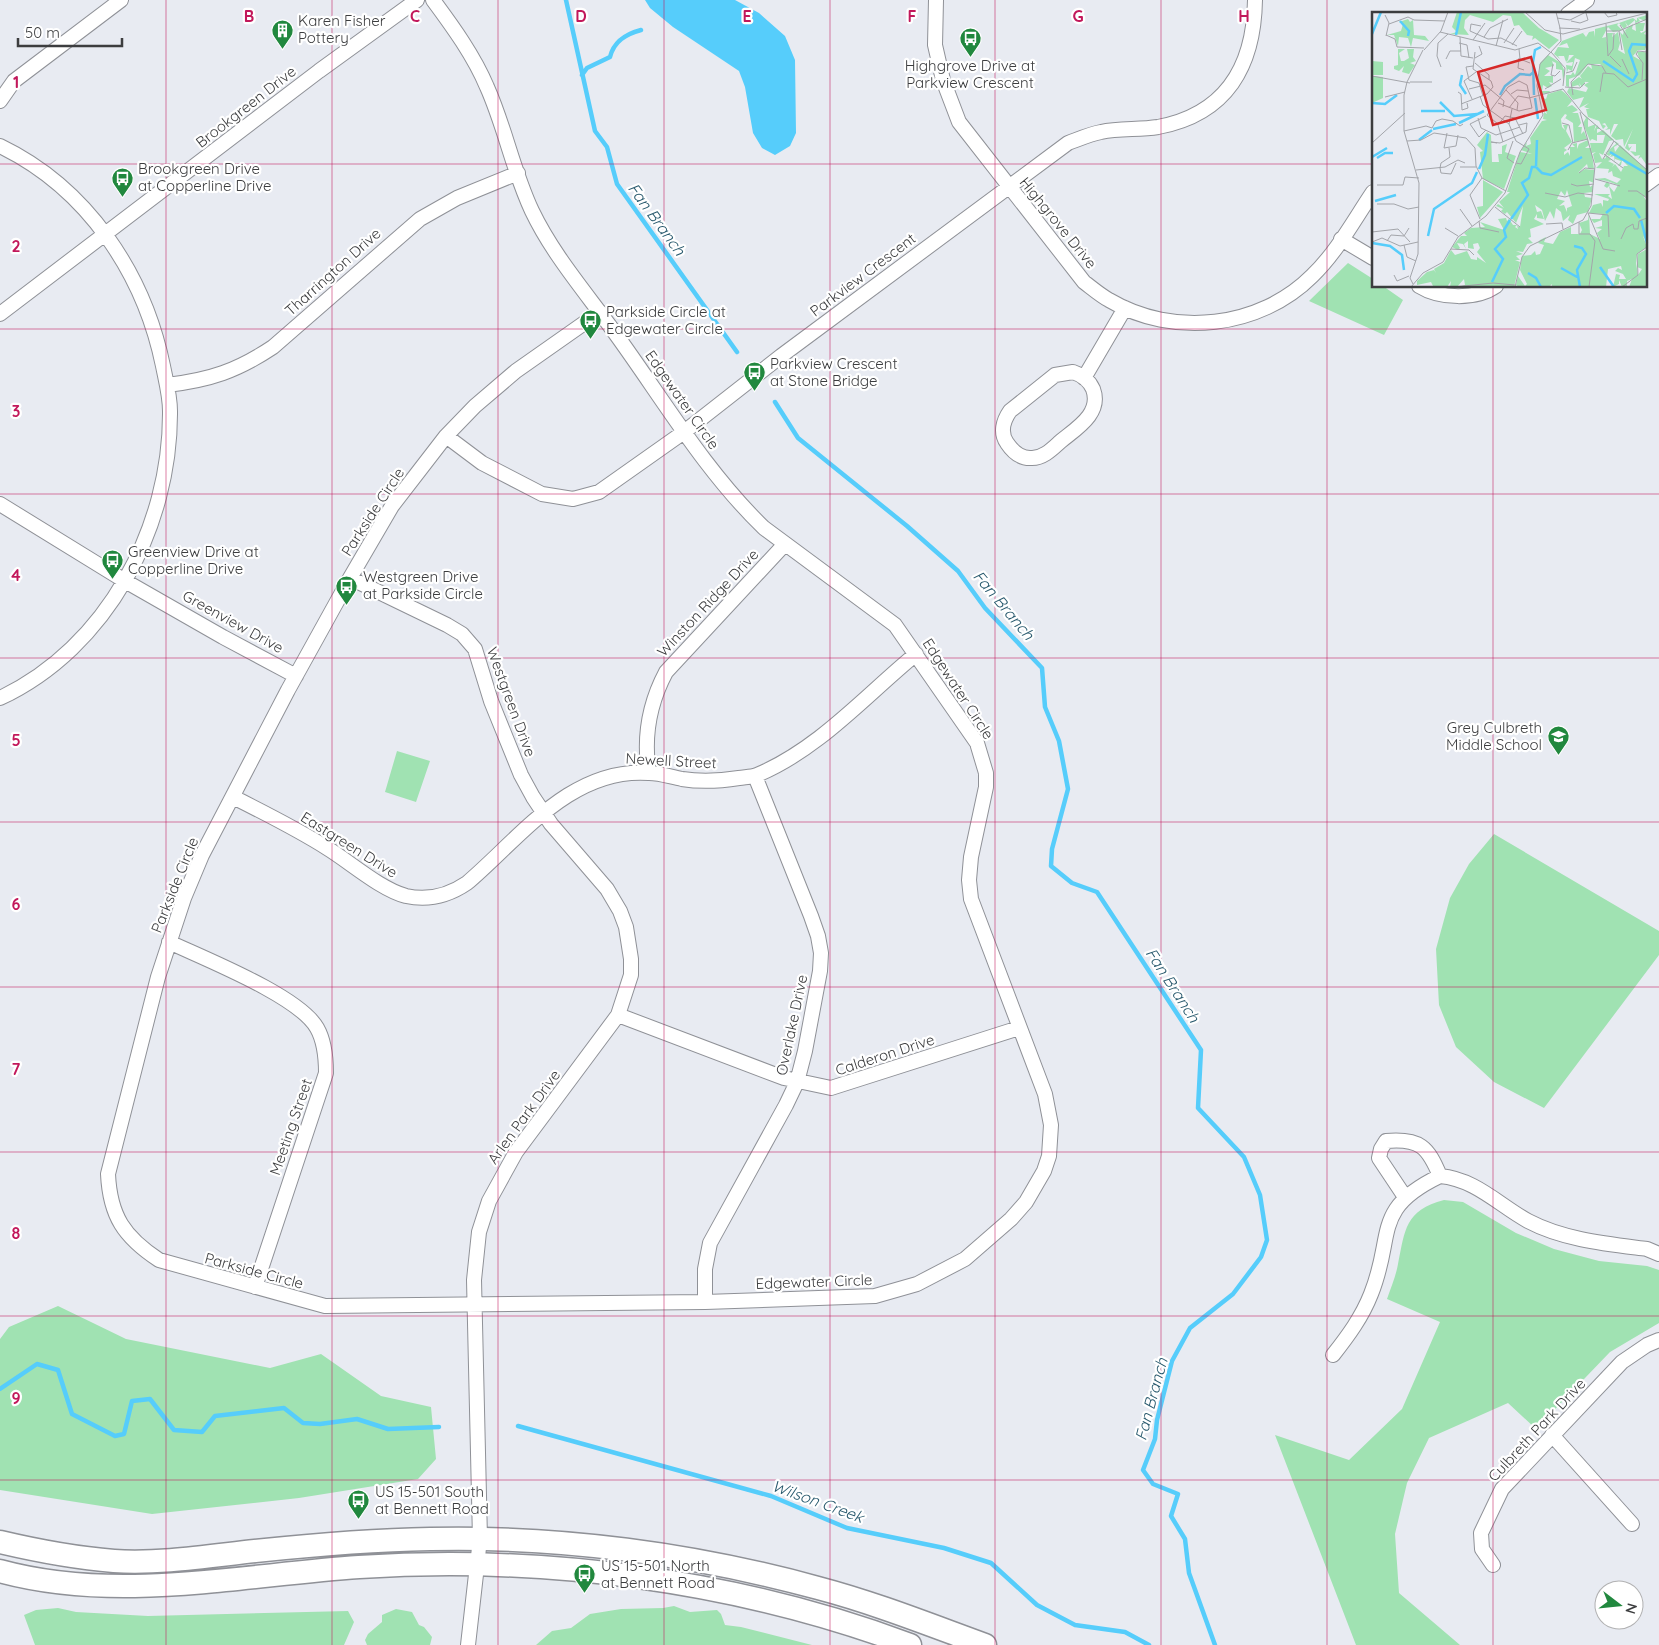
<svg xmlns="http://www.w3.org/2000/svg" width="1659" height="1645" font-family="Quicksand,sans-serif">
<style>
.green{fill:#a0e2b2}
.water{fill:#56cdfb}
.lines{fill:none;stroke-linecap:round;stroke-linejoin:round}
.stream{stroke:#56cdfb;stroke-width:4.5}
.minor-casing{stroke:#8f9197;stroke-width:16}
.trunk-casing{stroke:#8f9197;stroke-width:25}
.minor{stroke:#fff;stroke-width:14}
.trunk{stroke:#fff;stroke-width:22}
.grid{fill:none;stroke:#c2185b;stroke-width:1;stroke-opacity:0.55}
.labels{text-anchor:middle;stroke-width:4.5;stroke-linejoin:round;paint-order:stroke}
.poi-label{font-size:15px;fill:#3c3d3f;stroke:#fff;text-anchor:start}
.street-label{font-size:15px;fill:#3c3d3f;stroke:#fff}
.water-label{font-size:16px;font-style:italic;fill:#295a6e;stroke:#fff}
.inset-river{fill:none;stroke:#56cdfb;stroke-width:2.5}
.inset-road{fill:none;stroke:#a3a5aa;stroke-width:1}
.view{fill:#d62828;fill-opacity:0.15;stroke:#d62828;stroke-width:2.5}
.inset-edge{fill:none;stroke:#3c3d3f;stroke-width:2.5}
.grid-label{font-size:16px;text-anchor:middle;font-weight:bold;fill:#c2185b;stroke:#fff;stroke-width:4.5;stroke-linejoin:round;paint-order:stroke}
</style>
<rect width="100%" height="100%" fill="#e8ebf2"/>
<path class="green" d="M1348,263L1373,279V286H1383L1403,300L1384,335L1309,301Z
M397,751L430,761L416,802L385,792Z
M1494,834L1659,931V955L1544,1108L1494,1082L1456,1047L1439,1005L1436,949L1450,898L1469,864Z
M1444,1200L1463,1202L1516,1233L1554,1249L1599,1261L1647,1266L1659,1270V1323L1610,1352L1536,1429L1508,1403L1429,1438L1407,1483L1395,1534L1399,1593L1460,1645H1356L1275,1435L1349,1460L1402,1409L1440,1322L1387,1299C1391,1287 1396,1276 1398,1264C1405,1230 1405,1210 1444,1200Z
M58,1306L126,1339L270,1368L321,1354L381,1396L431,1407L436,1459L418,1479L299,1498L152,1514L0,1490V1339L9,1327Z
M674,1606L690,1612L717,1610L721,1614L725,1625L741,1627L812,1645H536L552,1631L571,1628L590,1614L621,1609L663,1608Z
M58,1608L76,1612L148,1616L348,1611L354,1622L344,1645H35L24,1615L36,1610Z
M396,1609L412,1612L419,1625L424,1627L432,1637L430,1645H367L365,1640L368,1634L382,1622V1615Z"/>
<path class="water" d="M645,0H735L759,13L785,36L795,60L796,133L790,146L775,155L762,148L753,133L745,87L739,71L673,27L650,8Z"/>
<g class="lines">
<path class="stream" d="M566,0L595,131L607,147L617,184L737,352
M582,75L587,68L610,57C614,41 626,34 641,30
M775,402L798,438L907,526L958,571L985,608L1042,668L1045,707L1059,741L1068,789L1052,849L1051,866L1072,883L1097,892L1201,1050L1198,1108L1244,1157L1260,1195L1267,1240L1261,1257L1233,1294L1190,1328L1172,1361L1157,1420L1155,1439L1143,1470L1153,1484L1178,1494L1171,1516L1185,1539L1189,1573L1215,1645
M0,1389L37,1364L58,1370L72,1414L115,1436L124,1434L132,1401L150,1399L174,1430L202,1432L215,1416L284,1408L303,1423L320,1424L357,1419L388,1429L439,1427
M518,1426L771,1496L847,1528L944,1548L991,1563L1037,1605L1075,1625L1125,1632L1149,1645"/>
<defs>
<path id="minor" d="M433,0C453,27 474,56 487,87C505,127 513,171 532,211C553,255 587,294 615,333C663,399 705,471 764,528L895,625L977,743L986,773V787L971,857L969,880L971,899L1045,1094L1051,1125L1049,1156L1044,1171L1026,1202L1011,1219L965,1259L917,1284L875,1296L705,1302L325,1306L159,1260C124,1237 110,1216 108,1174L158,977L184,898L202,855L288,690L350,578L392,506L446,436L475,406L516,371L600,312
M936,0L935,45L943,80L959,122L1084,282C1092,288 1100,295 1109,300C1173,338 1260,328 1312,276C1337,252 1354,220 1373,192
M1568,14L1587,0
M0,101L14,81L121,0
M0,146C87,188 144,273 163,366C166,381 170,396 170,411C171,527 107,648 0,698
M1645,185L1659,175
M1341,239L1373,258
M1419,286C1440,299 1476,300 1496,286
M0,314L319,71L417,0
M1073,372C1082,375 1089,380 1093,389C1102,413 1077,428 1061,441C1053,448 1044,458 1032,458C1021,459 1013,452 1007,443C1000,433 1003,421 1010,411L1055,375Z
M1084,378L1125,308
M167,385C210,380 237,371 273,347L420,219L457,198L518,173
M446,436L482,463L542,494L573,499L599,492L684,432L781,356L1068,143C1079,139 1090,134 1101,132C1119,128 1139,130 1158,127C1227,114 1254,66 1255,0
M0,504L125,581L223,637L296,676
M350,578L447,625L462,634L475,649L491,701L521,775L533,797L551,824L607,889L620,911L626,927L631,959V975L618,1015L516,1152L489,1201L479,1232L474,1280L480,1539L468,1645
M649,773C643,736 649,704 666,672L784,545
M233,797C265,813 297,829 327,848C350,862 380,889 406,896C429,901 448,896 467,883C520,838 571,767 649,773C660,773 671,777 682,779C701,782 720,781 739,778C745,777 752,777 757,775C819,749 865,696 916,654
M169,942C205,959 299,996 317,1028C325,1042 326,1058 326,1073L255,1287
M618,1015L784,1078L831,1088L1019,1028
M1405,1197L1379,1158L1381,1149L1386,1141C1420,1138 1428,1147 1440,1176
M705,1302V1269L710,1243L786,1105L797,1082L805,1051L820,971L821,953L818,936L811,916L755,776
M1333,1355C1348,1336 1362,1317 1371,1294C1395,1235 1371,1209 1440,1176C1475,1179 1499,1205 1528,1221C1564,1240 1608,1244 1647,1249L1659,1254
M1552,1435L1632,1524
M1493,1565L1482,1549L1481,1533L1502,1489L1622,1362L1647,1345L1659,1340"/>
<path id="trunk" d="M0,1542C38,1551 76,1558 114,1561C160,1564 209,1556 255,1551C313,1545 372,1540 430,1539C560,1536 694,1554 818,1588C875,1603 930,1625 985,1645
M0,1571C117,1603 241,1575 359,1567C544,1555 736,1580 910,1645"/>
</defs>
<use href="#minor" class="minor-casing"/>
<use href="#trunk" class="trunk-casing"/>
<use href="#minor" class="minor"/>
<use href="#trunk" class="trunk"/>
</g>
<path class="grid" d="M166,0V1645M332,0V1645M498,0V1645M664,0V1645M830,0V1645M995,0V1645M1161,0V1645M1327,0V1645M1493,0V14M0,164H1373M1645,164H1659M1493,286V1645M0,329H1659M0,494H1659M0,658H1659M0,822H1659M0,987H1659M0,1152H1659M0,1316H1659M0,1480H1659"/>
<defs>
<symbol id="building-pin" viewBox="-11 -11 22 30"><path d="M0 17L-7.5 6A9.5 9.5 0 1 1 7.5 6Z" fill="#21883e" stroke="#fff"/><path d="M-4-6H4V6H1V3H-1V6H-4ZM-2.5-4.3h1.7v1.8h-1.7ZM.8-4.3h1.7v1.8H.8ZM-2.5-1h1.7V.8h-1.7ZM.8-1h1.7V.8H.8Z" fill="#fff"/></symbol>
<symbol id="bus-pin" viewBox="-11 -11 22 30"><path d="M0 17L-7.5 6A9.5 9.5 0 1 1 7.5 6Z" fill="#21883e" stroke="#fff"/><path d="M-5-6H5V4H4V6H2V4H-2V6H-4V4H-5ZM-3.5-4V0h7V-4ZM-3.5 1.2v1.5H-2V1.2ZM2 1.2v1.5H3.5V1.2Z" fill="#fff"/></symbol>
<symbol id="school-pin" viewBox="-11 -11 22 30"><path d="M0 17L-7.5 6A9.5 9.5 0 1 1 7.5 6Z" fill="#21883e" stroke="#fff"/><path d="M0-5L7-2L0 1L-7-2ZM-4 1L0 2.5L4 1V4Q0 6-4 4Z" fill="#fff"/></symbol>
</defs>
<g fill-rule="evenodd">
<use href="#building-pin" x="270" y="18" width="25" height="34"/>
<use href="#bus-pin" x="958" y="26" width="25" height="34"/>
<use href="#bus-pin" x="110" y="166" width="25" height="34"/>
<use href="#bus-pin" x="578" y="308" width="25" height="34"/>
<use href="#bus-pin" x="742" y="360" width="25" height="34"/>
<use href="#bus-pin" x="100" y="548" width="25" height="34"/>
<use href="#bus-pin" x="334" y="574" width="25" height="34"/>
<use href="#school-pin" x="1546" y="724" width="25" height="34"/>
<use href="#bus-pin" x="346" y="1488" width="25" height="34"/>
<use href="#bus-pin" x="572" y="1562" width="25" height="34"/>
</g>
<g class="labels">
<g class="poi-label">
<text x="298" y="26">Karen Fisher<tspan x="298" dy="17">Pottery</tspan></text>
<text x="970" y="71" text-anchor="middle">Highgrove Drive at<tspan x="970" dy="17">Parkview Crescent</tspan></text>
<text x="138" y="174">Brookgreen Drive<tspan x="138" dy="17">at Copperline Drive</tspan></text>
<text x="606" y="317">Parkside Circle at<tspan x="606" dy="17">Edgewater Circle</tspan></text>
<text x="770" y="369">Parkview Crescent<tspan x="770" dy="17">at Stone Bridge</tspan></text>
<text x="128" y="557">Greenview Drive at<tspan x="128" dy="17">Copperline Drive</tspan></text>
<text x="363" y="582">Westgreen Drive<tspan x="363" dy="17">at Parkside Circle</tspan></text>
<text x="1542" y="733" text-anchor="end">Grey Culbreth<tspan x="1542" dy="17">Middle School</tspan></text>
<text x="375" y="1497">US 15-501 South<tspan x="375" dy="17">at Bennett Road</tspan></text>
<text x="601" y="1571">US 15-501 North<tspan x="601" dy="17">at Bennett Road</tspan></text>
</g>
<g class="street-label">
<text transform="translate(246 107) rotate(-38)" y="5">Brookgreen Drive</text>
<text transform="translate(1058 223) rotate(51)" y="5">Highgrove Drive</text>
<text transform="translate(333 272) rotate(-42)" y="5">Tharrington Drive</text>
<text transform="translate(863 275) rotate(-37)" y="5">Parkview Crescent</text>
<text transform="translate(682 400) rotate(55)" y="5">Edgewater Circle</text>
<text transform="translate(373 512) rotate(-57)" y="5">Parkside Circle</text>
<text transform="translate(708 603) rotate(-47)" y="5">Winston Ridge Drive</text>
<text transform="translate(233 622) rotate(29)" y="5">Greenview Drive</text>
<text transform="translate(958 689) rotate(57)" y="5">Edgewater Circle</text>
<text transform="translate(511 702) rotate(70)" y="5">Westgreen Drive</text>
<text transform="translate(671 761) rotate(3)" y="5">Newell Street</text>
<text transform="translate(349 845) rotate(32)" y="5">Eastgreen Drive</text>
<text transform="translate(175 885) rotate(-68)" y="5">Parkside Circle</text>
<text transform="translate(792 1025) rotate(-78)" y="5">Overlake Drive</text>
<text transform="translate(885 1055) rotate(-18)" y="5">Calderon Drive</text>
<text transform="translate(524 1117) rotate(-54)" y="5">Arlen Park Drive</text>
<text transform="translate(291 1127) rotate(-71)" y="5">Meeting Street</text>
<text transform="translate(254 1271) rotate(15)" y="5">Parkside Circle</text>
<text transform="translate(814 1282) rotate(-2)" y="5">Edgewater Circle</text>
<text transform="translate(1537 1430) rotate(-47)" y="5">Culbreth Park Drive</text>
</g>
<g class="water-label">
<text transform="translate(657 219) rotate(54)" y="6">Fan Branch</text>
<text transform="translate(1004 605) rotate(50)" y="6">Fan Branch</text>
<text transform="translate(1173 985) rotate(57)" y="6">Fan Branch</text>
<text transform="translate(1151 1399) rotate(-75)" y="6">Fan Branch</text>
<text transform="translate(818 1501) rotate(20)" y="6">Wilson Creek</text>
</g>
</g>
<g transform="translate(1372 12)">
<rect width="275" height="275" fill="#e8ebf2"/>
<path d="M85,0H150L167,16L187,28L177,37L163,26L160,28L161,24L155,23L147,13L142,14L139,4L131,3L121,10L98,3L93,8L92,16L97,23L78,22L85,20L80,15ZM275,3L273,9L266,6L268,9L264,11H273L271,19H268L269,21L275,18L272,22L275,23V39L273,35V38H266L261,44L268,48L265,40H272V43V40L275,41L274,152L269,145L266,147L268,143L263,144L258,139L264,140V132H256L257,136L260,134L257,139L253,136L261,117L252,135L251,127L244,128L239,124L246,112H242L238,123V117L233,118L236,116L233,111L230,112L234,114L231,117L227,109L216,105L214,97H218L212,95L217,91L207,96L212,85L201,88L195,80L197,76L214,80L216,76L212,73L217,70H213L215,67L210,75L207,71L209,76L206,73L199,75L200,70L207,65L210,67L208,64L216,54L220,57L219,52L231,55L228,52H216L208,63L197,67V75L194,74V63H199L201,60L203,63L208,48L203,46L200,59L196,57L195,61L194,53L200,54L201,50L194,51L202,43H197L196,48L194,50L192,44H186L188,47L182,42L186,35L197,36L195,31L187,34L190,29L221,17L211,21L214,25L217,20L218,24L217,20L222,19L223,25V17L247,11L245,13L250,18L241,20L236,15L230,26L234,25L236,36L234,21H241L240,25L246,20L248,31L246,38L253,42L248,20L251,23L252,18L254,21L253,18L261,12L260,17L264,19L263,8L256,14L253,10L255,14L252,17L247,11L261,6L265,9V6ZM36,7L38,10L41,8L42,23L53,24L57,29L41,26L39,35L36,26L27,25L26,34L22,23H15L29,19L31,12L27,10ZM26,37H33L27,41L29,49H32L37,46L35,37H42L41,45L44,49L38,51L43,53L37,62L30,60L32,54L27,59L22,57V54L26,53ZM176,43L189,51L193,60L191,68L190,58L184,57V51L180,49L182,54L173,56L178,59L172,64H181V71L177,70L180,74L176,76L171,73L170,79H178L176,82L189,78L194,82L200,89L195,95L200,93L206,98L200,101H206L209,111L206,115H210L209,122L212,119L215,127L202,130L201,111L193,106L191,110L195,103L193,102L189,107L190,115L193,118L191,113H196L194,119L200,130L192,136L195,138L192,140V143L196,140L198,144V135H203L200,132L205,131V137L207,132L216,128L217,133L213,136H219L222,157L216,156L215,152L206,161L213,157L222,158V171L217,169L218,175L221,173V180L212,181L213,185L220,186L216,200L205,203L201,212L196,208L198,203L191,209L189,200L184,196L182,207L178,199L173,209L170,198L163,193L165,200L169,199L172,207L165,206V202L162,207L172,212L158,217L159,225L156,226L161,231L155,232L151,240L144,239L151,242L144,244L148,248H143L148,250L142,275H87L93,273L92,267L85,275H78L79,269L75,275H58L61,274L59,270L45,273V269L55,260L62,258L64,261L62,257L72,251L79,238L83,243L95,239L99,247L105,248V245L114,251L105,240L108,236L106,231L101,232L102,237L96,236V229L92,232L94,237L91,232L85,231L88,236L86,238L80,235L89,224H95L92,221L99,216L113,215L108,210L132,218L126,207L134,206L135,209L137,207L141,213H145L143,215L146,217L145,214L148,215L151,194L144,211L135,200L133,202L129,199L131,197L124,194L126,192L132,196L127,190L138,180H135L148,140L160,142L149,138L155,130L154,134L159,132L158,126L170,109L175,108L171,107L172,100L175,102L169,85L174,87L176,81L170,82L166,75L168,51ZM195,178L200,194L195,196V200L192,193L187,194L193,189L185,187L189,179L193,184ZM0,49L11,50V63H0ZM0,64L11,65V86L0,91ZM210,101L223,112L216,107V115L224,112L222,119L225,113L228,117H225V121L231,118L242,128L237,129L231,143L227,141L230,147L234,146L233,143L237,145L239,148L236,149L242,152L240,155L243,152L249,160L252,154H256L250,148L249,153L246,154L249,149L243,147V151L242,144L238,145L240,142L237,144L234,142L237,140L233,141L244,132L243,129L247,132L242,135L243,140L248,133L275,158V183L272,185L275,190V230L271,224L275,235L265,242L264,251L266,263L270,257L265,255L266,242L275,237V275H257L260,267L255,269V275H250L247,268V272L241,275L244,262L248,263L247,267H254L251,262L243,259L246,256L250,258L249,254L236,257L234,275H180V272L177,275H147L144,273L146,264L153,274L155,272L148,258L150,244L159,243L163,239L164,243L168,242L172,233L166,231L168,228L174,225L172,230L181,232L188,220L199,215V222H208L210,218L207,211L216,208L217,202L218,222L228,227L225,221L230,217L223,216L230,214V208L222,211L219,207H228L231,202L217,201L221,193L229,191L231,195V188L236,189L237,187L222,182H238L236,184L240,187L237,174L242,180L246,173L235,169L238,173L235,176L232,174L235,169L223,167L233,166L245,171L249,167L241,164L240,159L236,161L237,157L224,156L230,150L223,151L221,142L224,140L220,141L218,131H231L233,123H225V129L220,127L218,129L211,111L214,106ZM115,120L119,123L120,150H127L126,142H130V134L135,132L133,140L144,144L132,177L111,167L108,140L111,139L105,133ZM111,168L131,180L108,206L105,195L111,194Z" fill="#a0e2b2" fill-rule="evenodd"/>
<path class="inset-river" d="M28,9L37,19L36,24M0,22L9,0M84,23L89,0M231,49L261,69L265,62L257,39L260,32L275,33M90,63L88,73L94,82M128,83L133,74L148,62L158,63L163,59M162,83L161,50L163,38L169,35M163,86L166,107M68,90L82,104L105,102M0,91L13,92L25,83M49,99H73M87,111L112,99M61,117L84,112M47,128L60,118M238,140L275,162M0,145L15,136M5,146L13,141H21M164,154L165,128M164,155L170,161L179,163L210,145M107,157L113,143L116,122M3,189L24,183M234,201L242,194L262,197L268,206M139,207L156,183L150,171L157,166L160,155H164M269,208L275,231M56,224L62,197L100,171L105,160M0,231L18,234L30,243L32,258M202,234L210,236L214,242L205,258L208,275M228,255L242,275M189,256L205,265M156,261L164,266L169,275M120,270L131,247L123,237L134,225L132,218L138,208"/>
<path class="inset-road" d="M153,0L173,18L191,22L275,1M184,0L188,16M232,0L236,5L245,3L244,0M13,3L17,11L14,24M185,6L198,8L214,0M199,9L208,11L216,8L214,1M17,12L36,5L42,8L73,9M234,12L236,44L241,37L242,21M248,13L256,26M109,14L99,12L98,19L116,27L129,26L145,34M187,16L208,17M234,19H247L275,7M247,19L250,38M68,20L143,38L166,31L178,40M14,23L23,27L25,35L52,36M88,25L89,44L101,46M112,25L118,16L136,7M101,28L113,11M87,31L95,33L97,46M132,31L142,16M140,33L150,19M124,34L131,8M147,37L148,47L158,51M52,38L69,19L76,0M179,40L193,56L191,74M238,44L249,55M103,46L110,42L107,34M147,46L146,56L152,58M74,47L78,39H89M250,47L257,62M103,51L117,63V68M181,52L179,63L183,64L188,59M101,54L94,55L97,68L107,71L111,84M69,55L65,44L66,31L76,22M194,61L201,59L205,50M0,64L38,71M270,68L271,51L264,42L266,39L275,40M38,70H60M193,75L208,76L213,71M97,77L113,73L132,89L131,95M173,77L189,67M191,77L211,102L275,158M134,78L146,91L145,98M86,80L89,82L90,98L96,96L95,91M228,80L231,61L242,62L256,75L275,67M139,82L145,78L156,79M201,83L199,70L216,52L230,54L234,61M108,84L111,93L137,112L144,129L157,137L149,152L144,151M13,85L33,80M100,87L92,69L104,60M126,91L147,99L160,96L155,73L147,69L136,75L115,103L126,112M89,92L115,82L121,75L119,69L101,57L103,40M137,96L146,84L157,86L191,77M106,106L109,116L124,123L148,115M190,111L197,113L201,131M137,112L140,97M60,116L64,109L70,107L81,109L88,114L91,112M114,118L107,125L98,112L114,104M32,119L54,114L60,116M75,121L72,136L84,134L86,123M35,129L49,128L62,121L94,126L103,136L104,154L110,166L134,179M141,129L135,146L142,151M131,130L126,113L133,104L143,106L151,122M0,131L33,101M125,131L119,130L128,131L154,120L155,111L147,113M196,138L200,131L216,127M232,142L251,156M231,147L242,129M88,155H104M68,156L69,161L79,162L84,151M68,156L69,151L78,145L77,136M44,158L73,155L86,148L93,151M207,161L213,156L223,157M223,167L248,174M199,172L205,174L222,172M5,173H31L33,165L47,166M256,179H265L275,186M173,181L193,185L206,181L221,183M5,192H22L36,197L47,195M123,195L148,215M88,197L100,214M108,207L98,183L110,166M107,209L108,216L127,220M207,210V222H218L223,229L217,275M174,212L190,211L191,217M73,216L86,224M0,220L26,217L38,230M237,225L236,203L216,201L231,237L243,239M249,227L254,216L261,212L262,217H266L267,209L275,206M15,229L19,223L32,224L37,216M0,230L10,226L28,234L46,230M32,233L35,245L44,249M79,237L97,238L102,243M22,263L25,269L37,264M41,272L38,266L46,242L47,171L32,119V83L35,70L51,38M39,275L51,261L71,250L86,225L114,204L133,181L148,140L171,103L165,74L168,52L189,29L188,16M82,275L121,271L143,273M143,275L150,245L158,234L211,208L219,194L223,154L208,100M250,275L266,263L265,242L275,235"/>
<path class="view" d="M159,45L174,98L121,113L106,60Z"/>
<rect width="275" height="275" class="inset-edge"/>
</g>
<g class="grid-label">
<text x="249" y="22">B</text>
<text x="415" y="22">C</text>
<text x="581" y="22">D</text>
<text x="747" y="22">E</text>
<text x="912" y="22">F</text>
<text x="1078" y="22">G</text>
<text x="1244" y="22">H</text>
<text x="16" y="88">1</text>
<text x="16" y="252">2</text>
<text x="16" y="417">3</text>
<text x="16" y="581">4</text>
<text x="16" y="746">5</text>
<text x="16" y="910">6</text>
<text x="16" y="1075">7</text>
<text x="16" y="1239">8</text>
<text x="16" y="1404">9</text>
</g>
<g transform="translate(1619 1605) rotate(106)"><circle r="24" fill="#ffffff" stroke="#b1b1b2"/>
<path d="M0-4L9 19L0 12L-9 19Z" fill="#21883e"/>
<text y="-8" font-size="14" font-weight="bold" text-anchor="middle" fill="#3c3d3f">N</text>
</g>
<path d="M18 38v8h104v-8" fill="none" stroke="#3c3d3f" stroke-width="2.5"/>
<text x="25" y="38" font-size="15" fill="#3c3d3f" stroke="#ffffff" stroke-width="4" paint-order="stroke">50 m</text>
</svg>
